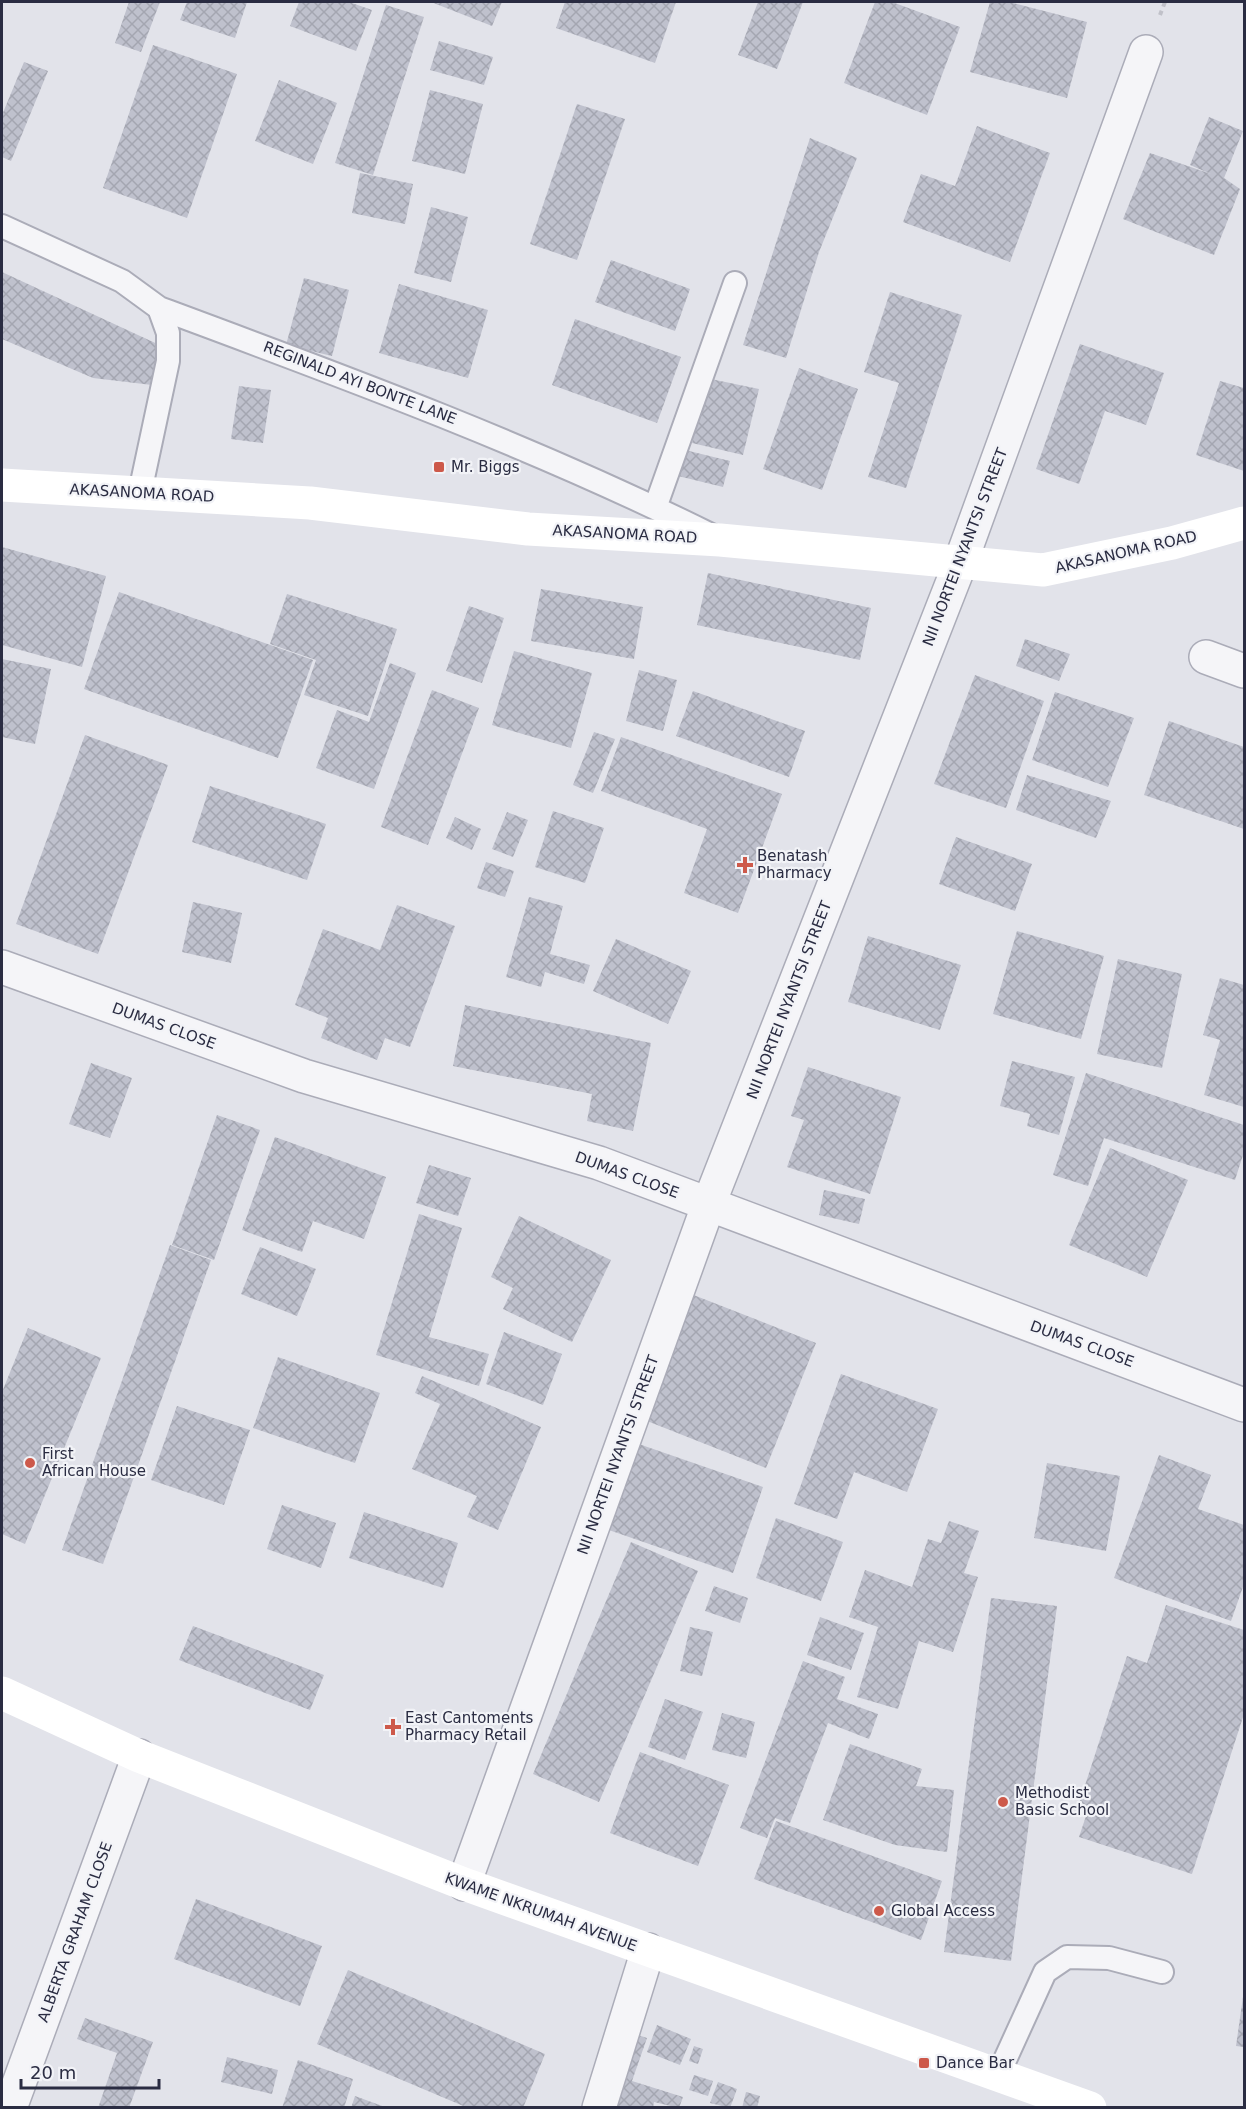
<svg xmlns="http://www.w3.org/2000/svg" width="1246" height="2109" font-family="'DejaVu Sans',sans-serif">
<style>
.building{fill:url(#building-cross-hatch)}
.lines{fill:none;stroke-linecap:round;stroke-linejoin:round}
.service-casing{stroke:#abacb8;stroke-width:26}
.minor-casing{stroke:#abacb8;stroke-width:36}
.path{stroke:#c0c1c9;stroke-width:4;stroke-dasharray:4.5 4.5;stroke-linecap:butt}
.service{stroke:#f5f5f8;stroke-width:22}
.minor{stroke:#f5f5f8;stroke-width:33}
.secondary{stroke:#fff;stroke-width:33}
.poi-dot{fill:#cd594a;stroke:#f2f3f7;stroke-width:2}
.labels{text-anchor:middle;stroke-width:4.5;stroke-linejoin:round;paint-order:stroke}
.street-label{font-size:15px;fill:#2a2c42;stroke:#f2f3f7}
.poi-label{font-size:15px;fill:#2a2c42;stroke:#f2f3f7;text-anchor:start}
</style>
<defs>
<pattern id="building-cross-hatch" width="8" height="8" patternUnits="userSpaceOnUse" patternTransform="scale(1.5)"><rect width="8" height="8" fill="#bfc1cd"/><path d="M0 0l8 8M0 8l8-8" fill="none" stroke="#a4a6b1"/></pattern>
</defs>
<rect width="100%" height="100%" fill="#e2e3ea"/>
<path class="building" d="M129,2H160L141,52L115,43Z
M187,2H247L235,38L180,20Z
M299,2H349L372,10L356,51L290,26Z
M431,2H502L492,26Z
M565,2H676L655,63L556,28Z
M758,2H803L777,69L738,55Z
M875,2H892L960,27L927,115L844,83Z
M990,2H1009L1087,22L1067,98L970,72Z
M386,5L424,17L373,175L335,163Z
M439,41L493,57L484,85L430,70Z
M153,45L237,74L187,218L103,188Z
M24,62L48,71L11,161L2,157V115Z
M279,80L337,103L313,164L255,141Z
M430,90L483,104L465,174L412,161Z
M577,104L625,119L577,260L530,244Z
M1209,117L1243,131L1224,178L1240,189L1214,255L1123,219L1150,153L1211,174L1190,165Z
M977,126L1050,153L1010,262L903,222L921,174L955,186Z
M810,138L857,158L819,252L786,358L743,345Z
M360,173L413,184L405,224L352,213Z
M431,207L468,217L451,282L414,273Z
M611,260L690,289L675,331L595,302Z
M2,272L166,348L152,385L93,378L2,339Z
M304,278L349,290L332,356L286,345Z
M399,284L488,310L468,378L379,353Z
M890,292L962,315L906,488L868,477L899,383L864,372Z
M575,319L681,357L657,423L552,385Z
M1080,344L1164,373L1146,425L1105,411L1079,484L1036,469Z
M799,368L858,389L822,490L763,469Z
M706,378L759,389L743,455L692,443Z
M1220,381L1244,388V471L1196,455Z
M239,386L271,390L263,443L231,439Z
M685,450L730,461L723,487L678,476Z
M2,547L106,576L82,667L2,645Z
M708,573L871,608L860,660L697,625Z
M541,589L643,607L634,659L531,641Z
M119,592L313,660L278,758L84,689Z
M287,594L397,629L368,716L304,695L316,660L270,644Z
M469,606L504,618L482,683L446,671Z
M1025,639L1070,654L1059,681L1016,666Z
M514,651L592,673L571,748L492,725Z
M2,659L51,669L35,744L2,737Z
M390,663L416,673L374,789L316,768L337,710L369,722Z
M639,670L677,680L663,731L626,721Z
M975,675L1044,701L1006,808L934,784Z
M432,690L479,708L428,845L381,827Z
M693,691L805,731L789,777L676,736Z
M1055,692L1134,718L1108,787L1032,760Z
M1169,721L1244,747V829L1144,795Z
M594,732L615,739L593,793L573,785Z
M85,735L168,765L98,954L16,924Z
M621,737L782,794L738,913L684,893L707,829L601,791Z
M1027,775L1111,801L1096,838L1016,810Z
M210,786L326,824L307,880L192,842Z
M553,811L604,828L585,883L535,867Z
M507,812L528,820L513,857L492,849Z
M455,817L481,829L472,850L446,838Z
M956,837L1032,864L1015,911L939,884Z
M486,862L514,871L505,897L477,888Z
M529,897L563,906L550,954L590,965L584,984L545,972L541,987L506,977Z
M193,902L242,913L231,963L182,952Z
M397,905L455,926L410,1047L385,1038L377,1060L321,1038L328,1018L295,1005L323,929L380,950Z
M1017,931L1104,956L1081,1039L993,1014Z
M868,936L961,965L940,1030L848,1002Z
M616,939L691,971L668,1024L593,991Z
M1118,959L1182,974L1162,1068L1097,1054Z
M1220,978L1244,985V1107L1204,1095L1220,1040L1203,1035Z
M465,1005L651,1043L633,1131L587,1121L592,1094L453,1066Z
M1012,1061L1075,1077L1059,1135L1027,1126L1030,1114L1000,1106Z
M91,1063L132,1078L110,1138L69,1124Z
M808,1067L901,1097L870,1194L787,1167L804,1120L791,1116Z
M1086,1073L1244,1125V1152L1235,1180L1104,1138L1088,1186L1053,1175Z
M217,1115L260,1130L214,1260L172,1245Z
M275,1137L386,1177L364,1239L313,1221L302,1252L242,1230Z
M1110,1148L1188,1180L1147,1277L1069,1245Z
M429,1165L471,1178L458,1216L416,1203Z
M824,1190L865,1199L859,1224L819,1215Z
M419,1214L462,1228L429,1337L489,1354L479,1386L376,1355Z
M519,1216L611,1260L572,1342L503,1309L513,1288L491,1277Z
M170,1245L211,1260L103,1564L62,1550Z
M260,1247L316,1269L297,1316L241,1294Z
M691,1294L816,1343L766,1468L642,1419Z
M28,1328L101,1358L25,1544L2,1534V1392Z
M504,1332L562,1354L543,1405L486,1384Z
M278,1357L380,1393L355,1463L253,1428Z
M841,1374L938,1409L907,1492L854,1472L837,1519L794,1504Z
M422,1376L541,1427L498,1530L467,1517L477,1496L412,1469L440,1404L415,1393Z
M177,1406L250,1430L224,1505L151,1480Z
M633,1442L763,1487L733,1573L603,1528Z
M1159,1455L1211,1475L1198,1509L1244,1525V1584L1231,1621L1114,1578Z
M1047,1463L1120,1476L1106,1551L1034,1538Z
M282,1505L336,1523L321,1568L267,1549Z
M364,1512L458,1543L443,1588L349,1558Z
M776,1518L843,1542L821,1601L756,1578Z
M949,1521L979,1531L964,1573L978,1577L953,1652L919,1641L898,1709L857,1697L878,1627L849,1617L865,1570L912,1587L928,1539L941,1543Z
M631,1542L698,1571L599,1802L533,1774Z
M714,1586L748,1598L740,1623L705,1611Z
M991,1598L1057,1606L1011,1961L944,1952Z
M1166,1605L1244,1630V1714L1192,1874L1079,1837L1086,1816L1076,1813L1127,1656L1147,1663Z
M820,1617L864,1633L851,1670L807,1655Z
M193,1626L324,1675L310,1710L179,1660Z
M690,1627L713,1632L702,1676L680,1671Z
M803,1661L845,1677L837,1699L878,1714L869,1739L828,1723L790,1823L775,1818L767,1838L740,1828Z
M665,1699L703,1712L685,1760L648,1747Z
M722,1713L755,1722L746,1758L712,1750Z
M850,1744L922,1769L916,1786L954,1790L947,1852L895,1845L823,1820Z
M640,1752L729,1785L698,1866L610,1833Z
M776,1821L942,1881L921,1940L754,1879Z
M196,1899L322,1946L300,2006L174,1959Z
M348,1970L545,2054L523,2108H468L317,2044Z
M1243,1997H1244V2047L1236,2046Z
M85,2018L153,2042L129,2108H98L117,2053L77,2039Z
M657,2025L691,2039L680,2065L647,2052Z
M626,2031L647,2038L632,2081L683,2097L679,2108L654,2102L653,2108H601Z
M694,2046L703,2049L698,2064L689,2061Z
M227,2057L278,2070L272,2094L221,2082Z
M298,2060L353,2079L344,2108H282Z
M694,2075L713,2081L708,2096L689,2090Z
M718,2082L737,2089L730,2108L710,2103Z
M746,2092L760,2096L757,2108H742Z
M355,2096L385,2107V2108H351Z"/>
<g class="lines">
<defs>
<path id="service" d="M2,226L122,281L159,308C345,377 532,446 711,535
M140,492L168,361V333L159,308
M655,508L735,283
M999,2073L1045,1972L1067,1957L1109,1958L1162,1972"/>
<path id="minor" d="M1206,657L1244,671
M2,967L304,1076L599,1163L1244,1405
M464,1884L708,1206L961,561L1146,52
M10,2108L139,1756
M599,2108L648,1950"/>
</defs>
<use href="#service" class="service-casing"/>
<use href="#minor" class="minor-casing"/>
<path class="path" d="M1160,15L1165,2"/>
<use href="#service" class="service"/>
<use href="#minor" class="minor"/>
<path class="secondary" d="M2,485L310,503L528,529L720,540L1043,570L1172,543L1244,523
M2,1693L139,1756L464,1884L1090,2108"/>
</g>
<g class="poi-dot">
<rect x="433" y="461" width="12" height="12" rx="3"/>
<path d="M742 856h6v6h6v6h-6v6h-6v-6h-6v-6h6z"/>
<circle cx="30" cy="1463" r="6"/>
<path d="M390 1718h6v6h6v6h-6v6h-6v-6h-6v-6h6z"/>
<circle cx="1003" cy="1802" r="6"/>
<circle cx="879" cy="1911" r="6"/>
<rect x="918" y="2057" width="12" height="12" rx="3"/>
</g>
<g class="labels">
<g class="street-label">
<text transform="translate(360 383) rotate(21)" y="5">REGINALD AYI BONTE LANE</text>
<text transform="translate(142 493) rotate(3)" y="5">AKASANOMA ROAD</text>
<text transform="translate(625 534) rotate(3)" y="5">AKASANOMA ROAD</text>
<text transform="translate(965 547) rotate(-69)" y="5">NII NORTEI NYANTSI STREET</text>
<text transform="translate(1126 552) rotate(-13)" y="5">AKASANOMA ROAD</text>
<text transform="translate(789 1000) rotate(-69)" y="5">NII NORTEI NYANTSI STREET</text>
<text transform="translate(164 1026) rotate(20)" y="5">DUMAS CLOSE</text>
<text transform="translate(627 1175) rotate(20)" y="5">DUMAS CLOSE</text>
<text transform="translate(1082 1344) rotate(20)" y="5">DUMAS CLOSE</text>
<text transform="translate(618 1455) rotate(-70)" y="5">NII NORTEI NYANTSI STREET</text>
<text transform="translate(541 1912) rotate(20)" y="5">KWAME NKRUMAH AVENUE</text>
<text transform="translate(75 1932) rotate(-70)" y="5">ALBERTA GRAHAM CLOSE</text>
</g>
<g class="poi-label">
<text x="451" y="472">Mr. Biggs</text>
<text x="757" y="861">Benatash<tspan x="757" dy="17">Pharmacy</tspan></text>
<text x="42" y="1459">First<tspan x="42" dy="17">African House</tspan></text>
<text x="405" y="1723">East Cantoments<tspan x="405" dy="17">Pharmacy Retail</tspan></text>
<text x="1015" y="1798">Methodist<tspan x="1015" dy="17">Basic School</tspan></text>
<text x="891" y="1916">Global Access</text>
<text x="936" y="2068">Dance Bar</text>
</g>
</g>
<rect width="1246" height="2109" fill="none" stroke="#2a2c42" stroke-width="6"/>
<path d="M21 2079v9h138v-9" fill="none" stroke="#2a2c42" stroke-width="3"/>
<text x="30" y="2079" font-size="18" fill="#2a2c42" stroke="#f2f3f7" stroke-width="4.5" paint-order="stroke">20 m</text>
</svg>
